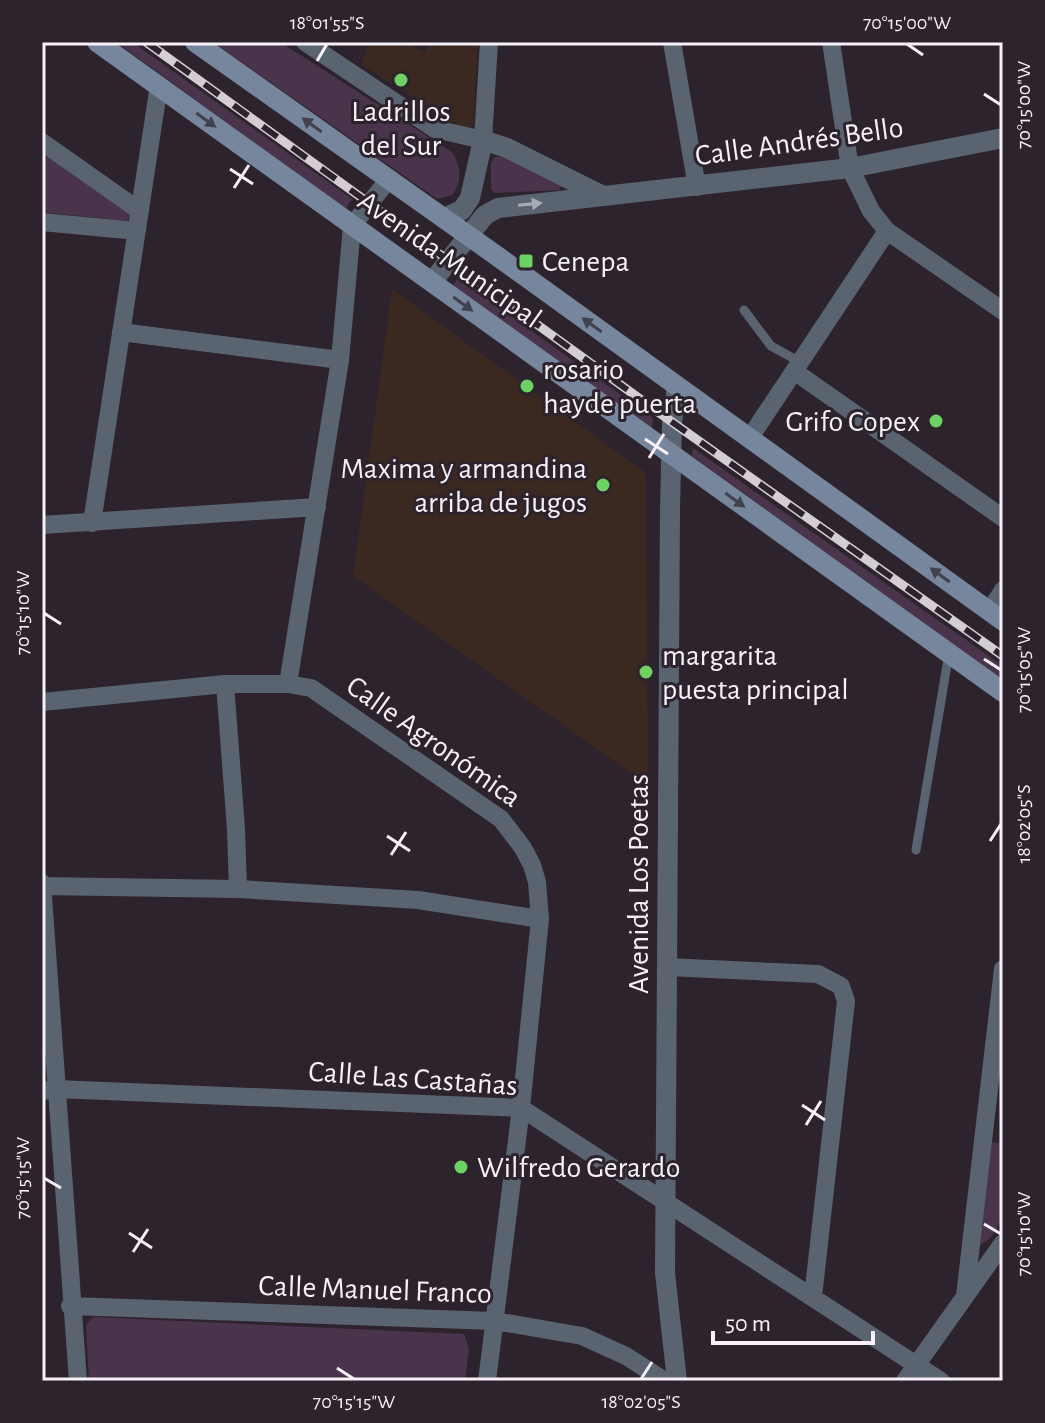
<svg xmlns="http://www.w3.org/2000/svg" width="1045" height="1423" font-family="'Alegreya Sans',sans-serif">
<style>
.commercial{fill:#3b2921}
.green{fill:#4a344c}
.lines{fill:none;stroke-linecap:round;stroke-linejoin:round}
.service{stroke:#5a6471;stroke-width:9}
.minor{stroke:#5a6471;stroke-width:18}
.tertiary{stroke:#5a6471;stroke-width:20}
.secondary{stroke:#76869c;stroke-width:20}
.rail-casing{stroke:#d4cdd4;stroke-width:9}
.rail{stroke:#2c232d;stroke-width:6;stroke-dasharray:18;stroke-linecap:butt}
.oneway{fill:#42414e}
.oneway2{fill:#a9abb4}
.ticks{fill:none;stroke:#f8f2f8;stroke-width:3}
.poi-dot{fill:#6cd362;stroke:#2c232d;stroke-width:3}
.labels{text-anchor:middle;stroke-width:6;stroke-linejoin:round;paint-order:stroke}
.poi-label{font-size:30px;fill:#f8f2f8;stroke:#2c232d;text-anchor:start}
.street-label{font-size:30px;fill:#f8f2f8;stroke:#2c232d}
.neatline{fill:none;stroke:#f8f2f8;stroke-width:3}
.ticks-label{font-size:20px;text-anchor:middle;fill:#f8f2f8}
</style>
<rect width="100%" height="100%" fill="#2c232d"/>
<path class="commercial" d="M370,42H400L425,52L429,42H478L473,124L466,130L361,64Z
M392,289L646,473L648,785L353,576Z"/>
<path class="green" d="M116,42H132L352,199L346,209Z
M213,42H280L452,152C461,167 463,180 452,195L437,199Z
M42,149L132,212L128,221L42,212Z
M495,157H503L561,186L559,190L495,193L491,189V162Z
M458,278L653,418L652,430L453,285Z
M693,448L1003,666V680L692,456Z
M990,1142L1003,1143C1003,1175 1014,1231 978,1246Z
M93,1317L464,1334L469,1349L465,1381H89L86,1325Z"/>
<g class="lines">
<path class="service" d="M744,310L771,346L800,362
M916,850L949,653"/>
<path class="minor" d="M305,42L435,129L483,140L489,42
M672,42L697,187
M831,42L850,168L871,211L887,231L1003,311
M42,142L140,211
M42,222L137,231
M121,332L340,360
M794,371L1003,518
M749,439L887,231
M92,523L159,85
M42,525L317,507
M990,611L1003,590
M225,684L236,829L238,889
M288,684L340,360L352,226L388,180
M42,702L225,684H288L311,688L501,819L523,848L532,865L537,882L540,919L521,1108L487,1381
M42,883L78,1381
M42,886L238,889L418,900L540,919
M667,967L818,974L841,986L846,1001L813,1297
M42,1091L56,1089L521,1108L941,1381
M965,1296L1003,969
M70,1306L495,1321L582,1336L626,1356L665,1381
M905,1381L1003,1243"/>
<path class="tertiary" d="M444,218L462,210L470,198L483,140L507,148L603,196
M432,282L485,215L498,208L850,168L1003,138
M677,1381L665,1273L670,509L672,422L677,387"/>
<path class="secondary" d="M97,42L1003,692
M195,42L497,256L1003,621"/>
<defs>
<path id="rail" d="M146,42L672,422L1003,656"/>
</defs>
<use href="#rail" class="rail-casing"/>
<use href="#rail" class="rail"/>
</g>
<defs><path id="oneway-solid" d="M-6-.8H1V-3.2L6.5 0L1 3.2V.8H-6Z" transform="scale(2)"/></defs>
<g class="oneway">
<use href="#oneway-solid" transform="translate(206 120) rotate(36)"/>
<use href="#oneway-solid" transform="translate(312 125) rotate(-144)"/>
<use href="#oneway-solid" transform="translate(463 304) rotate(36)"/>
<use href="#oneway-solid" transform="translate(592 325) rotate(-144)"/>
<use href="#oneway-solid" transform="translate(735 500) rotate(36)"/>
<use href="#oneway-solid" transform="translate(940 575) rotate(-144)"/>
</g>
<use class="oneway2" href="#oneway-solid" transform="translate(530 204) rotate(-6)"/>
<path class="ticks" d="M907,44L923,55M317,61L327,44M984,94L1001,105M230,169L253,184M234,188L249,165M645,439L668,454M649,458L664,434M44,613L61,624M984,659L1001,670M387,836L410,851M990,841L1001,824M391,855L406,832M802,1105L825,1120M806,1125L821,1101M44,1178L61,1188M984,1224L1001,1234M129,1233L152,1248M133,1252L148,1229M337,1368L354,1379M641,1379L652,1362"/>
<g class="poi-dot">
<circle cx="401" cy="80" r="8"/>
<rect x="518" y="253" width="16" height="16" rx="4"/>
<circle cx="527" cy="386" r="8"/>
<circle cx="936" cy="421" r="8"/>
<circle cx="603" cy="485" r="8"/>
<circle cx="646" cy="672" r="8"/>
<circle cx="461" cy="1167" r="8"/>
</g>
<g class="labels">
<g class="poi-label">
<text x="401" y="121" text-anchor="middle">Ladrillos<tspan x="401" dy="34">del Sur</tspan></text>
<text x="542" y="271">Cenepa</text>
<text x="543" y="379">rosario<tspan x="543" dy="34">hayde puerta</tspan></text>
<text x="920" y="431" text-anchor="end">Grifo Copex</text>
<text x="587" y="478" text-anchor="end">Maxima y armandina<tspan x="587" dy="34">arriba de jugos</tspan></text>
<text x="662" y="665">margarita<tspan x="662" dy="34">puesta principal</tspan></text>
<text x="477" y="1177">Wilfredo Gerardo</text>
</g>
<g class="street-label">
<text transform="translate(799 141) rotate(-8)" y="10">Calle Andrés Bello</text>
<text transform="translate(450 259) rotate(35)" y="10">Avenida Municipal</text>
<text transform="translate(434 741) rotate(35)" y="10">Calle Agronómica</text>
<text transform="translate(638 884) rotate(-90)" y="10">Avenida Los Poetas</text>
<text transform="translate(413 1078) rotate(4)" y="10">Calle Las Castañas</text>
<text transform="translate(375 1289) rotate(2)" y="10">Calle Manuel Franco</text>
</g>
</g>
<rect width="1045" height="1423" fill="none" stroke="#2c232d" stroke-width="88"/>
<path d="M713 1331v12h160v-12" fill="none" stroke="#f8f2f8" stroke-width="4"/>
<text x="725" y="1331" font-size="24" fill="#f8f2f8" stroke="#2c232d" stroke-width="6" paint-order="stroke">50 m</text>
<rect x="44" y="44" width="957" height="1335" class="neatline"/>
<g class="ticks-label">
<text x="327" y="29">18°01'55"S</text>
<text x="907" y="29">70°15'00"W</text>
<text transform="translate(1023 105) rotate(-90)" y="7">70°15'00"W</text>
<text transform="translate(22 613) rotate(-90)" y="7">70°15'10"W</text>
<text transform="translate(1023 670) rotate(-90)" y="7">70°15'05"W</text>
<text transform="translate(1023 824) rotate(-90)" y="7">18°02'05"S</text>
<text transform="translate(22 1178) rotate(-90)" y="7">70°15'15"W</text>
<text transform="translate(1023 1234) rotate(-90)" y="7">70°15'10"W</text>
<text x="354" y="1408">70°15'15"W</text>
<text x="641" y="1408">18°02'05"S</text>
</g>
</svg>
